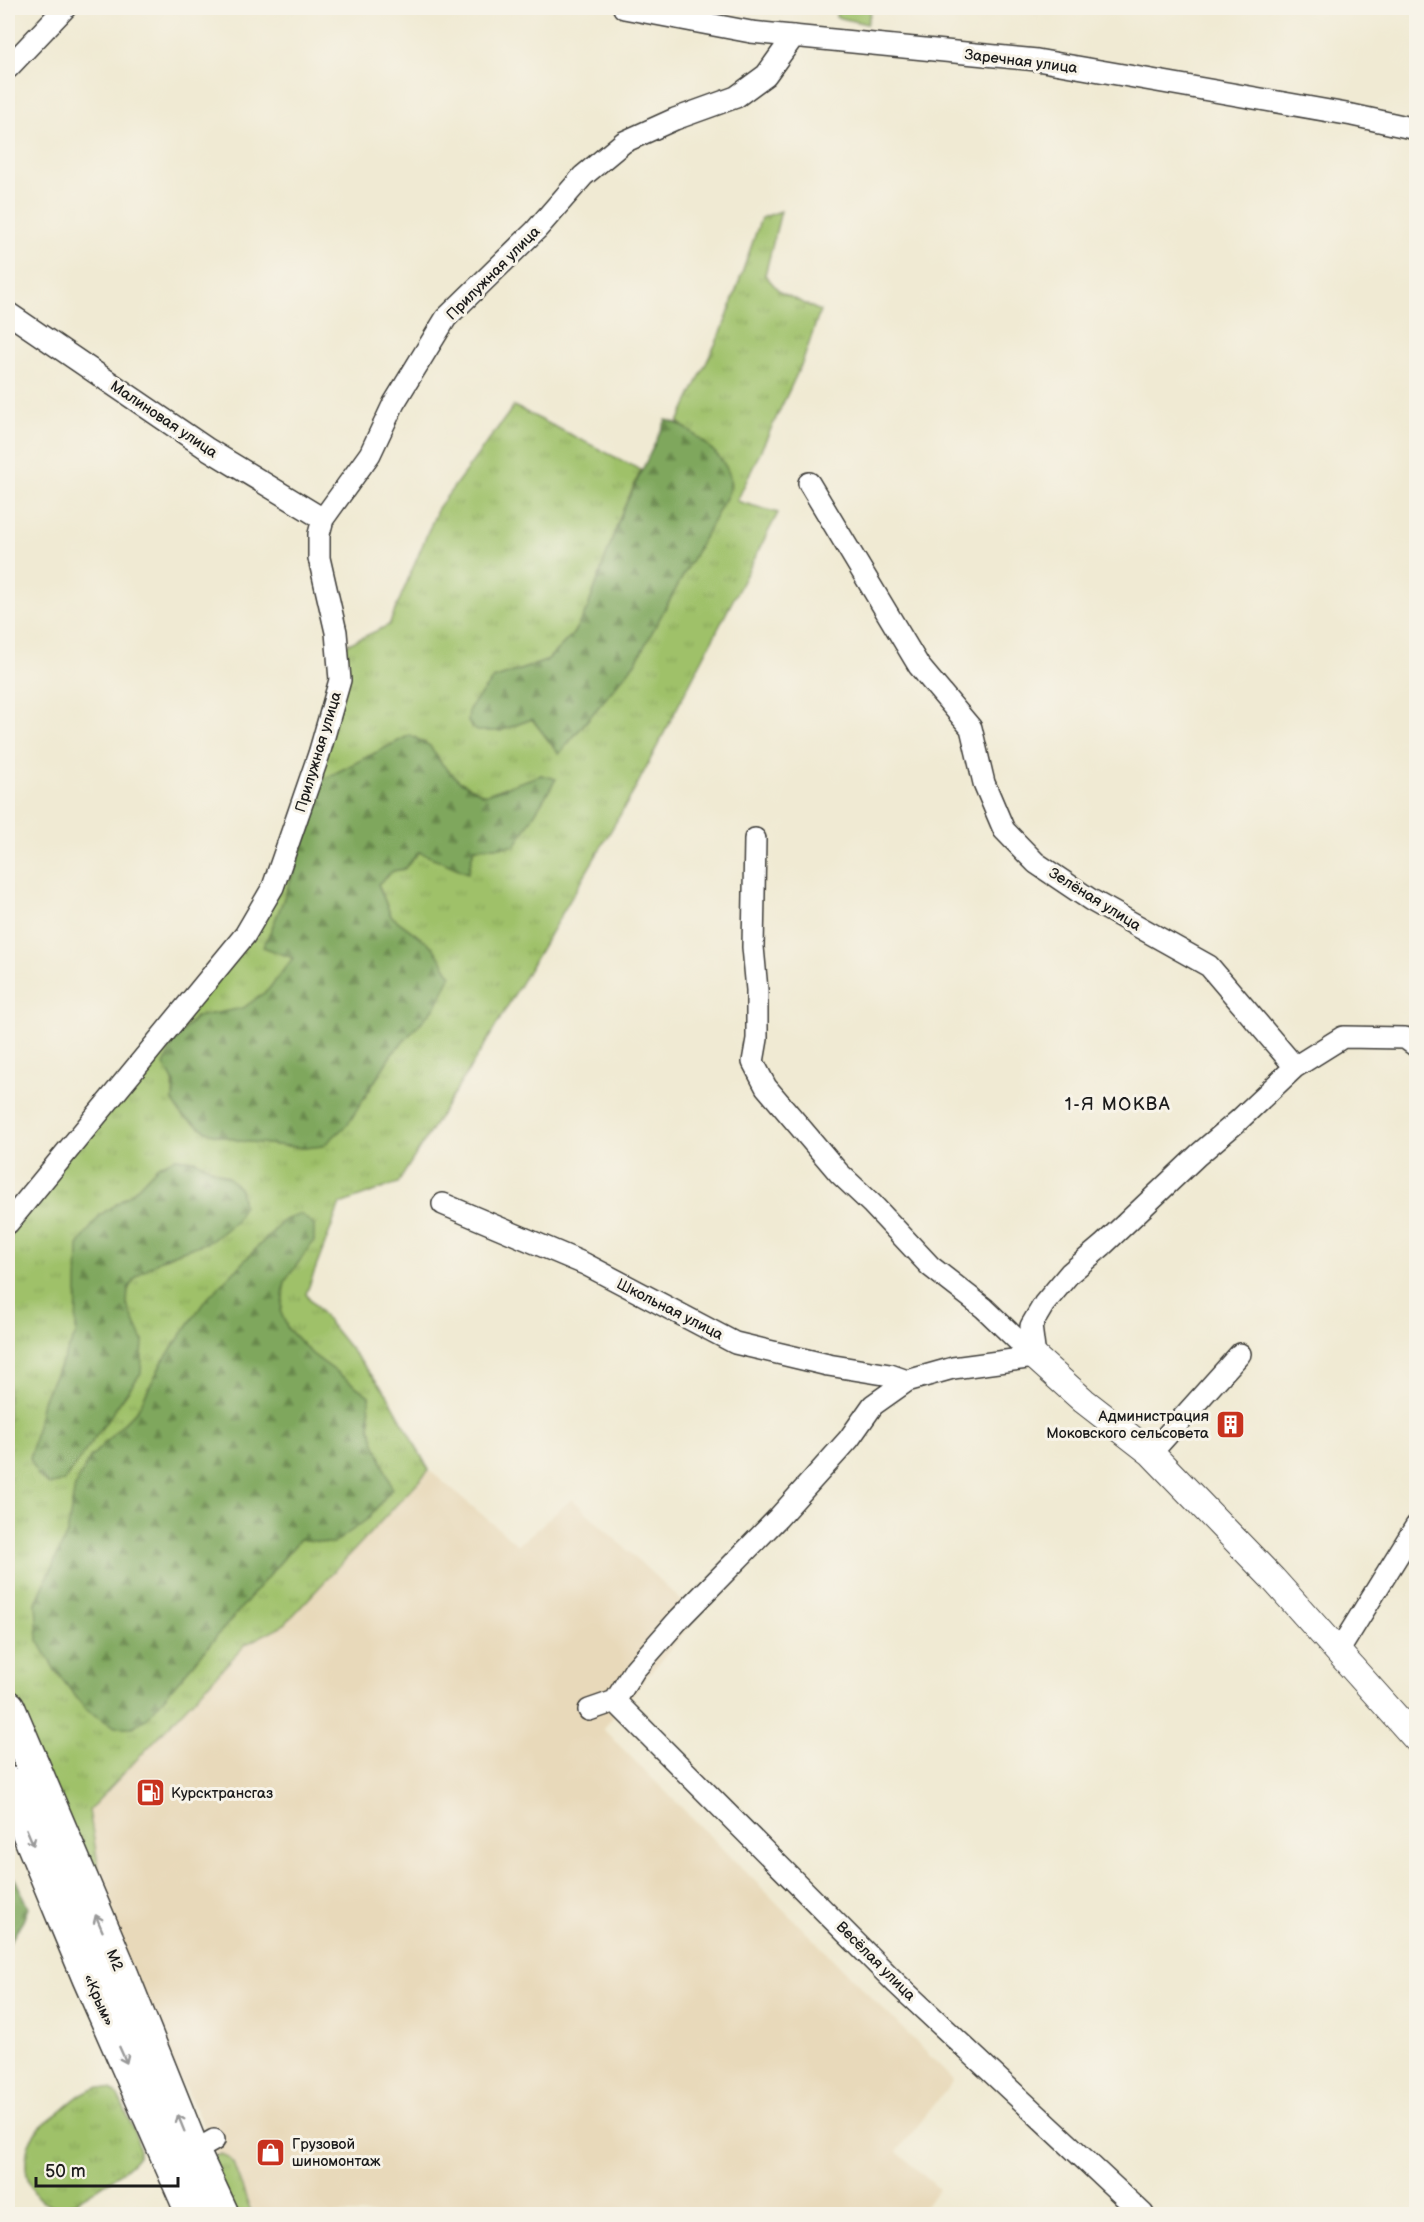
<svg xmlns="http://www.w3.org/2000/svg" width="1424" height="2222" font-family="'Balsamiq Sans',sans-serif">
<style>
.built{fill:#e8d9ba}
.grass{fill:url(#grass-tufts);stroke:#5e6e42;stroke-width:1.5;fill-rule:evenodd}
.forest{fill:url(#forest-firs);stroke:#4e623c;stroke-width:1.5}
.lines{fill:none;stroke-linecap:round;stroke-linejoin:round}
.minor-casing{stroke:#3c3b37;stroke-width:24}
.tertiary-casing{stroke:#3c3b37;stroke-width:28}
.trunk-casing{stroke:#3c3b37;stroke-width:36}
.minor{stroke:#fff;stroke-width:21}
.tertiary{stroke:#fff;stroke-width:26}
.trunk{stroke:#fff;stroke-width:33}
.oneway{stroke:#999}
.labels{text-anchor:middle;stroke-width:6;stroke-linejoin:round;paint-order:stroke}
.street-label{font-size:15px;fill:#1c1c1c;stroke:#f7f3e8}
.poi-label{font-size:15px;fill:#1c1c1c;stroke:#f7f3e8;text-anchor:start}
.quarter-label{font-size:18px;letter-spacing:1.5px;fill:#1c1c1c;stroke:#f7f3e8}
</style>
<defs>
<pattern id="grass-tufts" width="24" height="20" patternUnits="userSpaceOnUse" patternTransform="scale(1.5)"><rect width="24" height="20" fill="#9fc169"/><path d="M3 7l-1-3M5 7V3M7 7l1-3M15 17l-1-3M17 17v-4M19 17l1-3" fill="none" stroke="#88a55a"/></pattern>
<pattern id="forest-firs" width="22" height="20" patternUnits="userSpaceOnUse" patternTransform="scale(1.5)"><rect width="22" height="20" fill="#7fa75d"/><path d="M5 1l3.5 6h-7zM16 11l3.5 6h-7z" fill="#67874c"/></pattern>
</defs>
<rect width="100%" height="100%" fill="#f7f3e8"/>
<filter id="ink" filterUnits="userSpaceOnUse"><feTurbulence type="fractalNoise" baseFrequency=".0167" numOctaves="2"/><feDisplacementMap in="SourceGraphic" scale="12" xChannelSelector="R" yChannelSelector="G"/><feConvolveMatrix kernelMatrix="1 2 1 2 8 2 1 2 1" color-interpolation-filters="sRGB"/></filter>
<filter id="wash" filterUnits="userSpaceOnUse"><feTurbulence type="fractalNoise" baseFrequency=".008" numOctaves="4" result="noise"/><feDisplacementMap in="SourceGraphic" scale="24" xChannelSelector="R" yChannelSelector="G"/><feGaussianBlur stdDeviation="1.35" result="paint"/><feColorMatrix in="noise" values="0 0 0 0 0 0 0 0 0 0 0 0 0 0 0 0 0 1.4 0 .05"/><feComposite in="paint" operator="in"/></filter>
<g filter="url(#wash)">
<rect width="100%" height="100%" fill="#f0ead3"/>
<path class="built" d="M429,1470L518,1545L572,1499L698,1616L603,1729L954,2080L897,2152L939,2189L919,2214H246L189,2096L113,1952L89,1811L246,1644L285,1624Z"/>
<path class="grass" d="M837,8H872L867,24L836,17Z
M781,211L765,275L780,292L820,311L803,361L737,501L778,513L633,793L487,1041L398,1183L340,1204L306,1294L387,1394L429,1470L285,1624L246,1644L89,1810L113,1952L8,1713V1232L276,889L342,647L389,625L438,508L514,406L641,470L622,512L587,610L573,634L546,661L493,679L500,731L532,719L559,754L635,663L728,494L731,483L714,452L678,422L723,328L761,218ZM410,735L430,746L441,763L459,781L485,795L541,775L515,846L474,848L468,873L419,852L404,869L393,871L378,884L391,916L433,947L436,1006L391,1055L348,1124L305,1148L241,1141L210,1133L173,1101L174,1041L195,1017L243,1009L268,990L293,958L264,947C289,894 305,839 318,782ZM175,1158L194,1160L228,1177L211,1241C185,1250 117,1268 128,1307C131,1319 138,1330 143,1341L42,1402L76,1334L100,1215L131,1194L158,1166ZM284,1220L314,1241L285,1281L281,1313L288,1329L312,1354L369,1396L370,1429L391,1488L369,1518L300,1539L146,1718L36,1603L67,1534L90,1458L138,1409L163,1361Z
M98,2087L111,2089L117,2094C123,2106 141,2141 139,2153C136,2166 83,2198 70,2204C63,2207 54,2207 47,2204C39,2201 33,2192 30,2184C23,2169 25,2145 36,2132C43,2123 55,2116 64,2108C75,2099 84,2090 98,2087Z
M221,2154L228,2157L233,2163L252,2214H225L210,2158Z"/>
<path class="forest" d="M666,420C685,423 720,453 728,471C732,479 730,486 728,494L635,663L559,754L532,719L500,731H476L468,722L469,709L493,679L546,661L573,634L587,610L622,512Z
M410,735L430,746L441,763L459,781L484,795L541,775L556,779L515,846L474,848L468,873L419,852L404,869L393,871L378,884L391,916L433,947L451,975L436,1006L391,1055L348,1124L323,1146L305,1148L241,1141L210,1133L182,1116L173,1101L175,1084L164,1065L174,1041L196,1017L243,1008L268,990L293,958L263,947C289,894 305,839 318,782Z
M175,1158L194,1160L228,1177L240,1189L243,1206L236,1221L211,1241L165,1257L138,1275L128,1288L127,1305L143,1341L141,1373L64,1481L49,1485L37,1474L30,1458L42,1402L76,1334L78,1245L100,1215L131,1194L158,1166Z
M301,1214L314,1225V1241L285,1281L281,1313L288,1329L312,1354L369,1396L370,1429L392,1488L369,1518L333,1544L300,1539L146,1719L132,1727H115L86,1710L55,1670L38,1640L36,1603L67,1534L75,1486L90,1458L138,1409L163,1361L204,1302L284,1220Z
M8,1870L16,1881L28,1908L23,1921L8,1945Z"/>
</g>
<g filter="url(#ink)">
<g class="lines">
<defs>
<path id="minor" d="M624,8L751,32L1037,60L1352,115L1416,129
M8,68L65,8
M8,313L206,448L323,519
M809,483L919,666L971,728L984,783L1004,830L1036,863L1091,900L1209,966L1295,1067
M443,1204L585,1264L735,1343L828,1365L890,1375L907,1381
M8,1223L245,935L273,887L319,754L340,680L336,632L319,558V534L323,519L370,454L394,403L446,318L536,230L583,176L624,142L675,119L736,97L766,75L794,36
M1035,1357L1031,1326L1044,1304L1070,1273L1103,1245L1198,1155L1238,1121L1295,1067L1343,1037L1405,1038L1416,1046
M1151,1453L1240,1354
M1338,1652L1416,1526
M615,1701L897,1984L1143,2214
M589,1710L615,1701L635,1669L680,1618L778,1518L849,1439L873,1405L907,1381L953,1368L1035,1357L984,1308L930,1266L872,1204L839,1173L766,1087L753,1062L757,1039V990L753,947L755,839
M193,2152L214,2140"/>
<path id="tertiary" d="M1035,1357L1084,1401L1151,1453L1273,1579L1416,1739"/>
<path id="trunk" d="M8,1707L117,1963L193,2152L222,2214
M8,1783L89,1978L193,2214"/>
</defs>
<use href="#minor" class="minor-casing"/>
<use href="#tertiary" class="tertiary-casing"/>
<use href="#trunk" class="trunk-casing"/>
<use href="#minor" class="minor"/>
<use href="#tertiary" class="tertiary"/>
<use href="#trunk" class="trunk"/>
</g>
<defs><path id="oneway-shaft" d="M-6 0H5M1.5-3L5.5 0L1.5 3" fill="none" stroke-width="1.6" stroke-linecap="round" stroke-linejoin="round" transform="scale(1.5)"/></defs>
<g class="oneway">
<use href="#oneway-shaft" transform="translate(30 1837) rotate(67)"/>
<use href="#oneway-shaft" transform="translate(99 1923) rotate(-113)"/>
<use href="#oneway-shaft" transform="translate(123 2055) rotate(66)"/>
<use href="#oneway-shaft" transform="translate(181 2123) rotate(-112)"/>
</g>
</g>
<defs>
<symbol id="building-square" viewBox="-11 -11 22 22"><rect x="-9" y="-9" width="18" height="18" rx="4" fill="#c8321e" stroke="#f7f3e8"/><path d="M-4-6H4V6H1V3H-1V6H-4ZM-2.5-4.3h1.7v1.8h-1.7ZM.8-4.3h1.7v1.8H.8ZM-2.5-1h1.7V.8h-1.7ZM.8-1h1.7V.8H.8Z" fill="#fff"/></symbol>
<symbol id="fuel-square" viewBox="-11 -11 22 22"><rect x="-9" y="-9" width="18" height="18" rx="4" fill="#c8321e" stroke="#f7f3e8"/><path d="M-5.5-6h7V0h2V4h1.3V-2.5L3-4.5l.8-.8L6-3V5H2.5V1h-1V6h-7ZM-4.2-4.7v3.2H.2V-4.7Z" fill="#fff"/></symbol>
<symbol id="shop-square" viewBox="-11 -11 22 22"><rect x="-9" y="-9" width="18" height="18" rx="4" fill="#c8321e" stroke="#f7f3e8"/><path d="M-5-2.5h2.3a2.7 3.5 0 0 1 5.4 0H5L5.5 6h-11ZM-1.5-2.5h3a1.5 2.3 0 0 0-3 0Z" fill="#fff"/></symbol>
</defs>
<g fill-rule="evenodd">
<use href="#building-square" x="1214" y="1408" width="33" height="33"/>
<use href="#fuel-square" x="134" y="1776" width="33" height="33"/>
<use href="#shop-square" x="254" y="2136" width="33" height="33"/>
</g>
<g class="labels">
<g class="street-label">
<text transform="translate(1021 61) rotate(7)" y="5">Заречная улица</text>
<text transform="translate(493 273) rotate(-45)" y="5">Прилужная улица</text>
<text transform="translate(164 419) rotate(34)" y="5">Малиновая улица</text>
<text transform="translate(318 752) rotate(-73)" y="5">Прилужная улица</text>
<text transform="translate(1095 899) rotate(32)" y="5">Зелёная улица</text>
<text transform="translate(670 1309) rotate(27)" y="5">Школьная улица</text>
<text transform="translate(115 1960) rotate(67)" y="5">М2</text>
<text transform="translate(876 1961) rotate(45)" y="5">Весёлая улица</text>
<text transform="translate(99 2000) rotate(66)" y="5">«Крым»</text>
</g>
<g class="poi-label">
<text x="1209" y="1421" text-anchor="end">Администрация<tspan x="1209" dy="17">Моковского сельсовета</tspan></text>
<text x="171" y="1798">Курсктрансгаз</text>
<text x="292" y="2149">Грузовой<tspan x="292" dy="17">шиномонтаж</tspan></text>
</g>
<g class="quarter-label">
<text x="1118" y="1110">1-Я МОКВА</text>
</g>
</g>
<rect width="1424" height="2222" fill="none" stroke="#f7f3e8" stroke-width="30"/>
<path d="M36 2177v9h142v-9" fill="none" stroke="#1c1c1c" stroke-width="3"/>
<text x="45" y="2177" font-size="18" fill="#1c1c1c" stroke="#f7f3e8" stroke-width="4.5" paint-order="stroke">50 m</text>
</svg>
